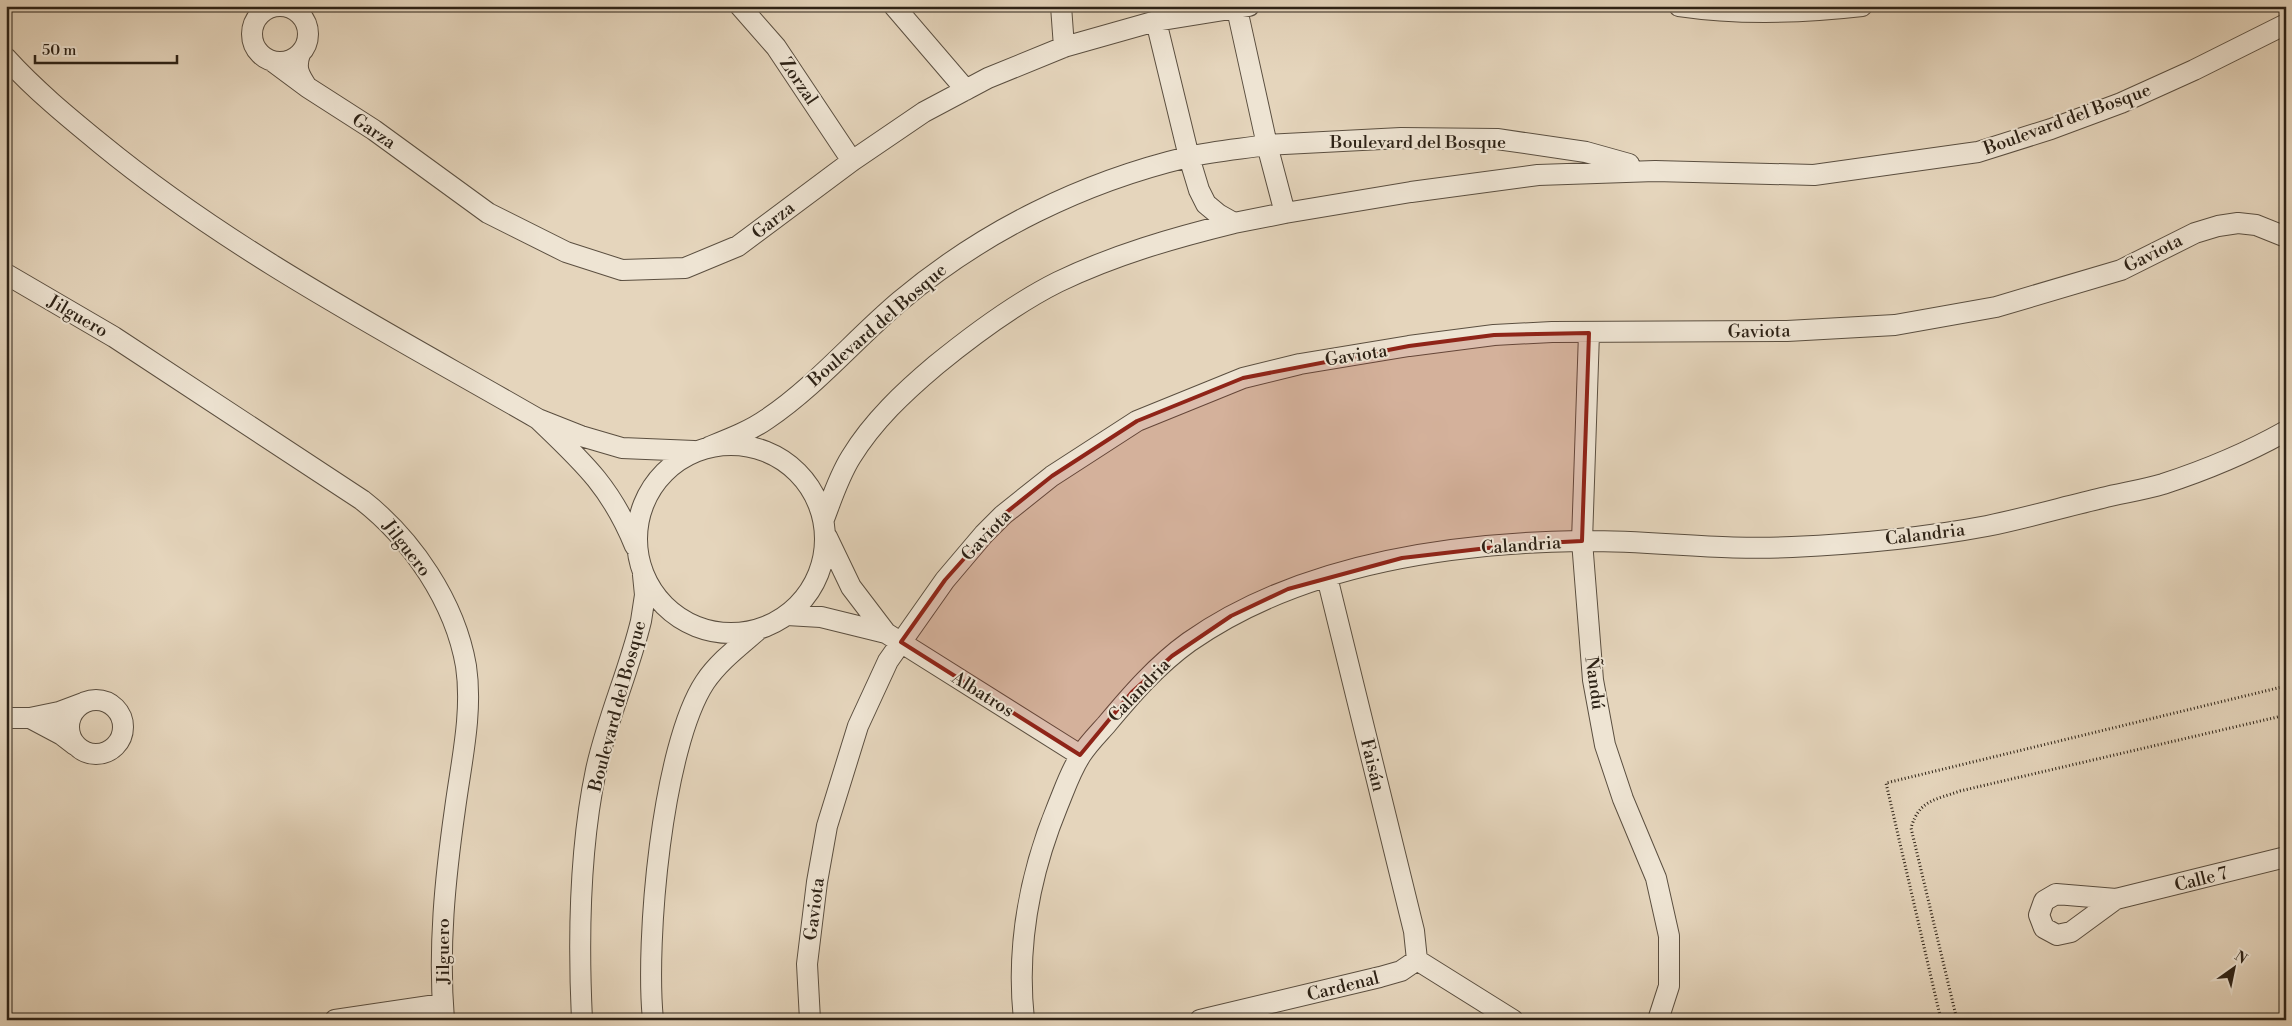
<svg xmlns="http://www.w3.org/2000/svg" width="2292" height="1026" font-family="'Libre Bodoni',serif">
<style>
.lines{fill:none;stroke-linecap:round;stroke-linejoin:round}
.minor-casing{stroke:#5b4f40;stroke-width:22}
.path{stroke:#2d2216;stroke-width:3;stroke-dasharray:1 2.5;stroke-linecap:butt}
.minor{stroke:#eee4d3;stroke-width:20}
.marked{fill:#8f2418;fill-opacity:0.2;stroke:#8f2418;stroke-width:4;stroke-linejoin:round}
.labels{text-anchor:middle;stroke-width:4;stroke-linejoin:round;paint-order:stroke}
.street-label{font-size:18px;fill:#2d2216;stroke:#eee4d3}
</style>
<rect width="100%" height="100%" fill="#e5d5bc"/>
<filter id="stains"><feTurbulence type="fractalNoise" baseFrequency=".004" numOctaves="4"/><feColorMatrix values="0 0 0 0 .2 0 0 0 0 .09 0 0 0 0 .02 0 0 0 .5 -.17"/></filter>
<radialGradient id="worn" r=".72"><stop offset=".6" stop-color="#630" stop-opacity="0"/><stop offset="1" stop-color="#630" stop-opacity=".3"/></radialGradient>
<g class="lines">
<defs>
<path id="minor" d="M740,6L776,47L852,161
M894,6L966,90
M1061,6L1064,47
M1679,6C1740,15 1801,13 1862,6
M252 34a28 28 0 1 1 56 0a28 28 0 1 1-56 0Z
M1237,9L1267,145L1401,138L1497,139L1586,152L1629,164
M6,58C35,90 68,117 101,144C234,253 389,333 538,419
M272,61L307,87C299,75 295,68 300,54
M307,87L374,130L488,213L566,252L622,270L685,268L738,246L852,161L924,112L988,78L1064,47L1156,21L1249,6
M1285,213L1411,192L1538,175L1655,171L1814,175L1978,152L2051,129L2121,103L2194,70L2286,24
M6,274L114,337L362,500C412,539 455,602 466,666C473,713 461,763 455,809C445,879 438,949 444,1020
M1589,333L1582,541L1593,680L1605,745L1623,799L1656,878L1669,936V986L1658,1020
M637 539a94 94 0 1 1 188 0a94 94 0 1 1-188 0Z
M709,447C729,439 750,431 767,419C816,386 855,339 900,301C983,231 1083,182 1188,157C1214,151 1241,149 1267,145L1285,213L1234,223L1218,214L1206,204L1199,190L1189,157L1156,21
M824,519C832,498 839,476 851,457C873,421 904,392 936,365C974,334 1014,304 1058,282C1114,255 1173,238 1234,223
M827,537L851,587L886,633
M635,546C611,487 583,462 538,419L581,436L622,448L694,451
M787,615L821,617L886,633L1080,755
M69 727a27 27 0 1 1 54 0a27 27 0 1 1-54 0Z
M6,718H30
M75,745L62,735L30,718L59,712L83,703
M2056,894L2116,899L2071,932L2057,935L2044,928L2039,915L2044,901Z
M2116,899L2286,857
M1417,960L1513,1020
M335,1020L443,1004
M582,1020C578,937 579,851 596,770C607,719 629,671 641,621L645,595L643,575
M653,1020C645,941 662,747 705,682C719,661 741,645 759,629
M810,1020L807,964L817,882L827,826L858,726L888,661L945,580L984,534L1003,515L1052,476L1137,421L1243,378L1300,364L1409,346L1494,335L1552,332L1787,331L1895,325L1996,307L2121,270L2195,233L2218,226L2238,223L2256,225L2286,237
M1024,1020C1016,946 1030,873 1058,805C1065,788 1071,770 1081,755C1088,744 1098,734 1106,725C1131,695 1157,665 1189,642C1299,565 1448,543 1580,541C1651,540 1721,551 1792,547C1857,544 1923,538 1987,526C2026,518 2064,507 2102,498C2122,493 2143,490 2163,484C2206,470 2247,453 2286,431
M1200,1020L1380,977L1401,971L1417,960L1414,931L1327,577"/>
</defs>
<use href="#minor" class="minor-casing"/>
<path class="path" d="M1941,1020L1886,783L2286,686
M1957,1020L1911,828C1919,800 1935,800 1960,791L2286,715"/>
<use href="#minor" class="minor"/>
</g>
<path class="marked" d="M1589,333L1582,541L1522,544L1402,558L1288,589L1231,616L1172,656L1132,692L1080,755L901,642L945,580L1003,515L1052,476L1137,421L1243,378L1409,346L1494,335Z"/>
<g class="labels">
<g class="street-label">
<text transform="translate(799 81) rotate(56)" y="6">Zorzal</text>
<text transform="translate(2067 119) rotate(-20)" y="6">Boulevard del Bosque</text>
<text transform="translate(374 131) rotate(34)" y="6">Garza</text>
<text x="1418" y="148">Boulevard del Bosque</text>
<text transform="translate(773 220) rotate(-38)" y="6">Garza</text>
<text transform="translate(2153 253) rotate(-27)" y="6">Gaviota</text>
<text transform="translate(78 316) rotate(30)" y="6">Jilguero</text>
<text transform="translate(877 325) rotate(-41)" y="6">Boulevard del Bosque</text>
<text transform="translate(1759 331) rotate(-1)" y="6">Gaviota</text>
<text transform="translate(1356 355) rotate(-9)" y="6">Gaviota</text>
<text transform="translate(1925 534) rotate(-7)" y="6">Calandria</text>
<text transform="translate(986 535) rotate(-46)" y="6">Gaviota</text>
<text transform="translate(1521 545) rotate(-4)" y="6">Calandria</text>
<text transform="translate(407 548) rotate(52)" y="6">Jilguero</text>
<text transform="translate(1595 683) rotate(82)" y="6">Ñandú</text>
<text transform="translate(1139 690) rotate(-46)" y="6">Calandria</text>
<text transform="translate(983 694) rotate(32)" y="6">Albatros</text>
<text transform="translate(617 706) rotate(-75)" y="6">Boulevard del Bosque</text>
<text transform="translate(1373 765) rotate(76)" y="6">Faisán</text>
<text transform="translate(2201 879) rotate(-14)" y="6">Calle 7</text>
<text transform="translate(814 909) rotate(-83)" y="6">Gaviota</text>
<text transform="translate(443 951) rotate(-90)" y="6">Jilguero</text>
<text transform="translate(1343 986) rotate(-14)" y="6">Cardenal</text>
</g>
</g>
<rect width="2292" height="1026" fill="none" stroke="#e5d5bc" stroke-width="25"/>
<rect x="8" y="8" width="2277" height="1011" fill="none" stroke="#2d2216" stroke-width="2.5"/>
<rect x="12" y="12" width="2267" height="1001" fill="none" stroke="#2d2216"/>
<g transform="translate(2234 968) rotate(33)" stroke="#eee4d3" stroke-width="4" paint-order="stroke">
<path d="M0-4L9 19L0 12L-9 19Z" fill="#2d2216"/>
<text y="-8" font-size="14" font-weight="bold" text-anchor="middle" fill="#2d2216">N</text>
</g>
<path d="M35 55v8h142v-8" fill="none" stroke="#2d2216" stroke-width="2.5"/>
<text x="42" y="55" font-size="15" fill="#2d2216" stroke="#eee4d3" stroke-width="4" paint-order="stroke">50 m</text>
<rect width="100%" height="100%" filter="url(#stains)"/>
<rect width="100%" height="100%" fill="url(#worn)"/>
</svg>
